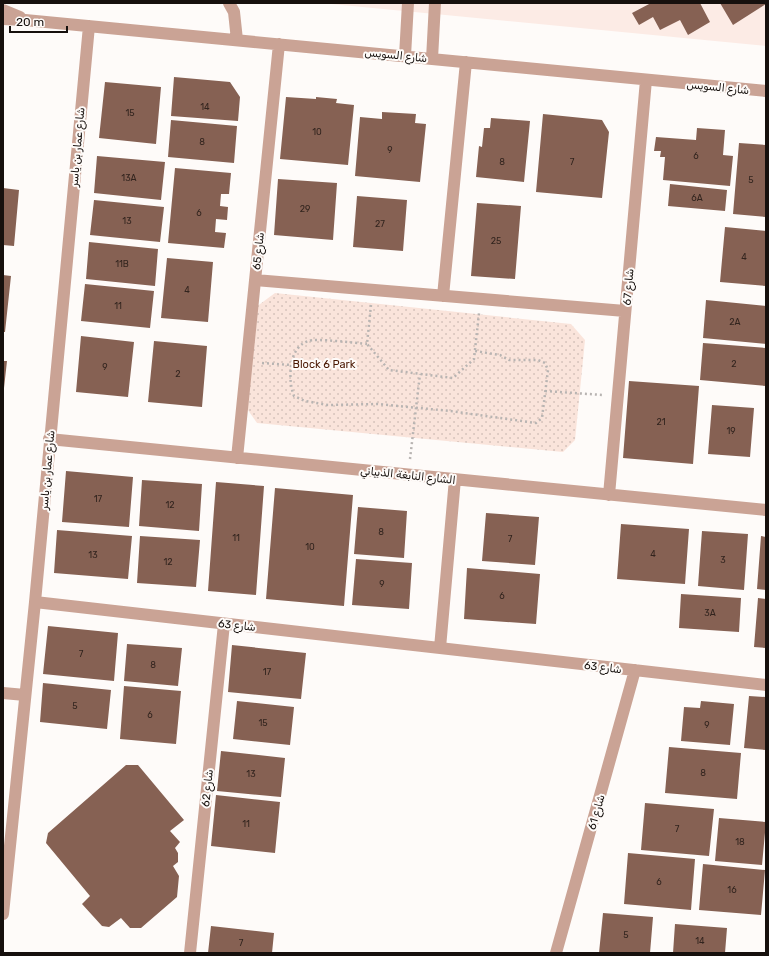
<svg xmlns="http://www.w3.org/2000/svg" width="769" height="956" font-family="Rubik,'Noto Naskh Arabic',sans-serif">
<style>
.built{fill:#fcebe5}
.green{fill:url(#green-dots)}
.building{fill:#866153}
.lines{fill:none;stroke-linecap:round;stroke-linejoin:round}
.path{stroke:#b8b4b2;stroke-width:2.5;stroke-dasharray:2 3;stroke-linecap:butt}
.minor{stroke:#caa395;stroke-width:12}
.labels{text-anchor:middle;stroke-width:4;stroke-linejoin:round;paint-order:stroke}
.number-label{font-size:9px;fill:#32241e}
.street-label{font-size:11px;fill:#16100d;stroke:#fefbf9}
.park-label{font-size:11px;fill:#4a1803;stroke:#fefbf9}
</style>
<defs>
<pattern id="green-dots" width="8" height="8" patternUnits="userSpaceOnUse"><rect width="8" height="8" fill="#fae4db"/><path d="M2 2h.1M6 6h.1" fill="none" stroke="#d6c3bb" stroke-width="1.8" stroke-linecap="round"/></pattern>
</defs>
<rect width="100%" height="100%" fill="#fefbf9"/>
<path class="built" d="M321,3H766V46Z"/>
<path class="green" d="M275,293L571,324L585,340L575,440L563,452L257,423L245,406L256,307Z"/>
<path class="building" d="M651,3H700L710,22L688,35L680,20L660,30L653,17L639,25L632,13Z
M720,3H766V4L733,25Z
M174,77L230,82L240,97L238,121L171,116Z
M105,82L161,87L156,144L99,138Z
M286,97L316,99V97L337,99L336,103L354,105L348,165L280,159Z
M382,112L416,114L415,123L426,124L420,182L355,176L360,117L382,119Z
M543,114L602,120L609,132L602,198L536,192Z
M491,118L530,121L524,182L476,177L479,146L482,147L484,128H490Z
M171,120L237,126L234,163L168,157Z
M697,128L725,130L723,155L733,156L730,186L663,180L665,157H660L661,151H654L656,137L696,140Z
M739,143L766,145V217L733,214Z
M97,156L165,162L161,200L94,193Z
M175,168L231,173L229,194H221L220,206L228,207L227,220L216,219L215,232L226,233L224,248L168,243Z
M278,179L337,183L333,240L274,235Z
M670,184L727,190L725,211L668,206Z
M3,188L19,190L14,246L3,245Z
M357,196L407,200L403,251L353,247Z
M94,200L164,207L160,242L90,235Z
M477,203L521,206L515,279L471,276Z
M725,227L766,231V286L720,282Z
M89,242L158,249L155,286L86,279Z
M167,258L213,262L208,322L161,318Z
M3,275L11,276L5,332H3Z
M85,284L154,291L150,328L81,321Z
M706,300L766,306V344L703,338Z
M81,336L134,342L128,397L76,392Z
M154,341L207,346L202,407L148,402Z
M703,343L766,348V386L700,380Z
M3,361H7L4,388H3Z
M629,381L699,386L693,464L623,458Z
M712,405L754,408L750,457L708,454Z
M66,471L133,477L129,527L62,522Z
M142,480L202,484L199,531L139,526Z
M216,482L264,486L256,595L208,591Z
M275,488L353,495L344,606L266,599Z
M358,507L407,511L404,558L354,554Z
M486,513L539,517L535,565L482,561Z
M621,524L689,529L685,584L617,579Z
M57,530L132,536L128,579L54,573Z
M702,531L748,534L744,590L698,586Z
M140,536L200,540L196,587L137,583Z
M761,536L766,537V590L757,589Z
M356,559L412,563L409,609L352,605Z
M467,568L540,574L536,624L464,619Z
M681,594L741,598L739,632L679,628Z
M758,598L766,599V648L754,647Z
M48,626L118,633L114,681L43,674Z
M127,644L182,648L178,686L124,681Z
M232,645L306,653L301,699L228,692Z
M43,683L111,690L107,729L40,722Z
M124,686L181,691L176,744L120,739Z
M749,696L766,697V750L744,748Z
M237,701L294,707L290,745L233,739Z
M701,701L734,704L730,745L681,741L684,707L700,708Z
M669,747L741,753L737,799L665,793Z
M221,751L285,758L281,797L217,791Z
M126,765H138L184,820L170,831L180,842L175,848L178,853V862L173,866L179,876L177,897L141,928H130L121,918L109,927L102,926L82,904L90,896L46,843L48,833Z
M216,795L280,802L275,853L211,846Z
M645,803L714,809L709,856L641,850Z
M719,818L766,822L762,865L715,861Z
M628,853L695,859L691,910L624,904Z
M703,864L765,870L761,915L699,910Z
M603,913L653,917L650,953H599Z
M675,924L727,928L725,953H673Z
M211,926L274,933L272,953H208Z"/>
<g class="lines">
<path class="path" d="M371,305L367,344L389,370L453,378L474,359L479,313
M367,344C356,343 316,338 308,341C297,345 293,355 291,365C290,377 290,385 294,396L305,401L328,405L378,404L450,411L536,423L542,418L548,370L545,363L538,360H509L500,355L475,351
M262,363L291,365
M545,391L603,395
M410,459L420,374"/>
<path class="minor" d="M229,3L234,12L237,40
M3,10L20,17
M3,19L25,20L766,91
M405,56L408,3
M432,59L435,3
M255,280L625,311
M443,296L466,62
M49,439L766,510
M237,458L279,44
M609,495L646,80
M35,602L766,685
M440,648L455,479
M3,693L25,695
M3,914L35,602L89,26
M190,953L224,624
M556,953L635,670"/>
</g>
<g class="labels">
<g class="number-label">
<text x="205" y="110">14</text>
<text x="130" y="116">15</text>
<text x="317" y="135">10</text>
<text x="202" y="145">8</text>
<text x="390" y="153">9</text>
<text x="696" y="159">6</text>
<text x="502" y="165">8</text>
<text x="572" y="165">7</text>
<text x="129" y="181">13A</text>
<text x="751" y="183">5</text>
<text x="697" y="201">6A</text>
<text x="305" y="212">29</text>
<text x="199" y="216">6</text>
<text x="127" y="224">13</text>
<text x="380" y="227">27</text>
<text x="496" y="244">25</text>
<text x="744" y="260">4</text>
<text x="122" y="267">11B</text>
<text x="187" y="293">4</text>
<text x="118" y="309">11</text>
<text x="735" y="325">2A</text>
<text x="734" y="367">2</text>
<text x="105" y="370">9</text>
<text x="178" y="377">2</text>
<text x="661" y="425">21</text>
<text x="731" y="434">19</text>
<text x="98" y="502">17</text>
<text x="170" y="508">12</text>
<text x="381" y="535">8</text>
<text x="236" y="541">11</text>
<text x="510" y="542">7</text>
<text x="310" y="550">10</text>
<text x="653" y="557">4</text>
<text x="93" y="558">13</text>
<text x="723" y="563">3</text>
<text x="168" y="565">12</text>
<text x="382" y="587">9</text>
<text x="502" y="599">6</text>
<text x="710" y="616">3A</text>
<text x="81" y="657">7</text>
<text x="153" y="668">8</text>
<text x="267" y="675">17</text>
<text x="75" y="709">5</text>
<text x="150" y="718">6</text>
<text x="263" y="726">15</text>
<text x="707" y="728">9</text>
<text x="703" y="776">8</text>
<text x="251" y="777">13</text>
<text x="246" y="827">11</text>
<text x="677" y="832">7</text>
<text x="740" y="845">18</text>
<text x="659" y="885">6</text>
<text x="732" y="893">16</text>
<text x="626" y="938">5</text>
<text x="700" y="944">14</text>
<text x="241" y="946">7</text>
</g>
<g class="street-label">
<text transform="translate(396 55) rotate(6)" y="4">شارع السويس</text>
<text transform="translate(718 87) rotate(6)" y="4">شارع السويس</text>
<text transform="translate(77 147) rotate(-85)" y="4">شارع عمار بن ياسر</text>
<text transform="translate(258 251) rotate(-84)" y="4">شارع 65</text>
<text transform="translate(628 287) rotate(-85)" y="4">شارع 67</text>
<text transform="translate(47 470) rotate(-85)" y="4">شارع عمار بن ياسر</text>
<text transform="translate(408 475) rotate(6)" y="4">الشارع النابغة الذبياني</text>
<text transform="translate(237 625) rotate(6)" y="4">شارع 63</text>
<text transform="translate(603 667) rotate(7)" y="4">شارع 63</text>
<text transform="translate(207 788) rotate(-84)" y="4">شارع 62</text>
<text transform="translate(596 812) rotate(-74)" y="4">شارع 61</text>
</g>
<g class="park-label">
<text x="324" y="368">Block 6 Park</text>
</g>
</g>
<rect width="769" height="956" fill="none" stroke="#16100d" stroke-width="8"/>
<path d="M10 26v6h57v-6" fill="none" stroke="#16100d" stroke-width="2"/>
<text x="16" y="26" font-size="12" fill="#16100d" stroke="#fefbf9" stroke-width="3" paint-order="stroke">20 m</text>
</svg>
